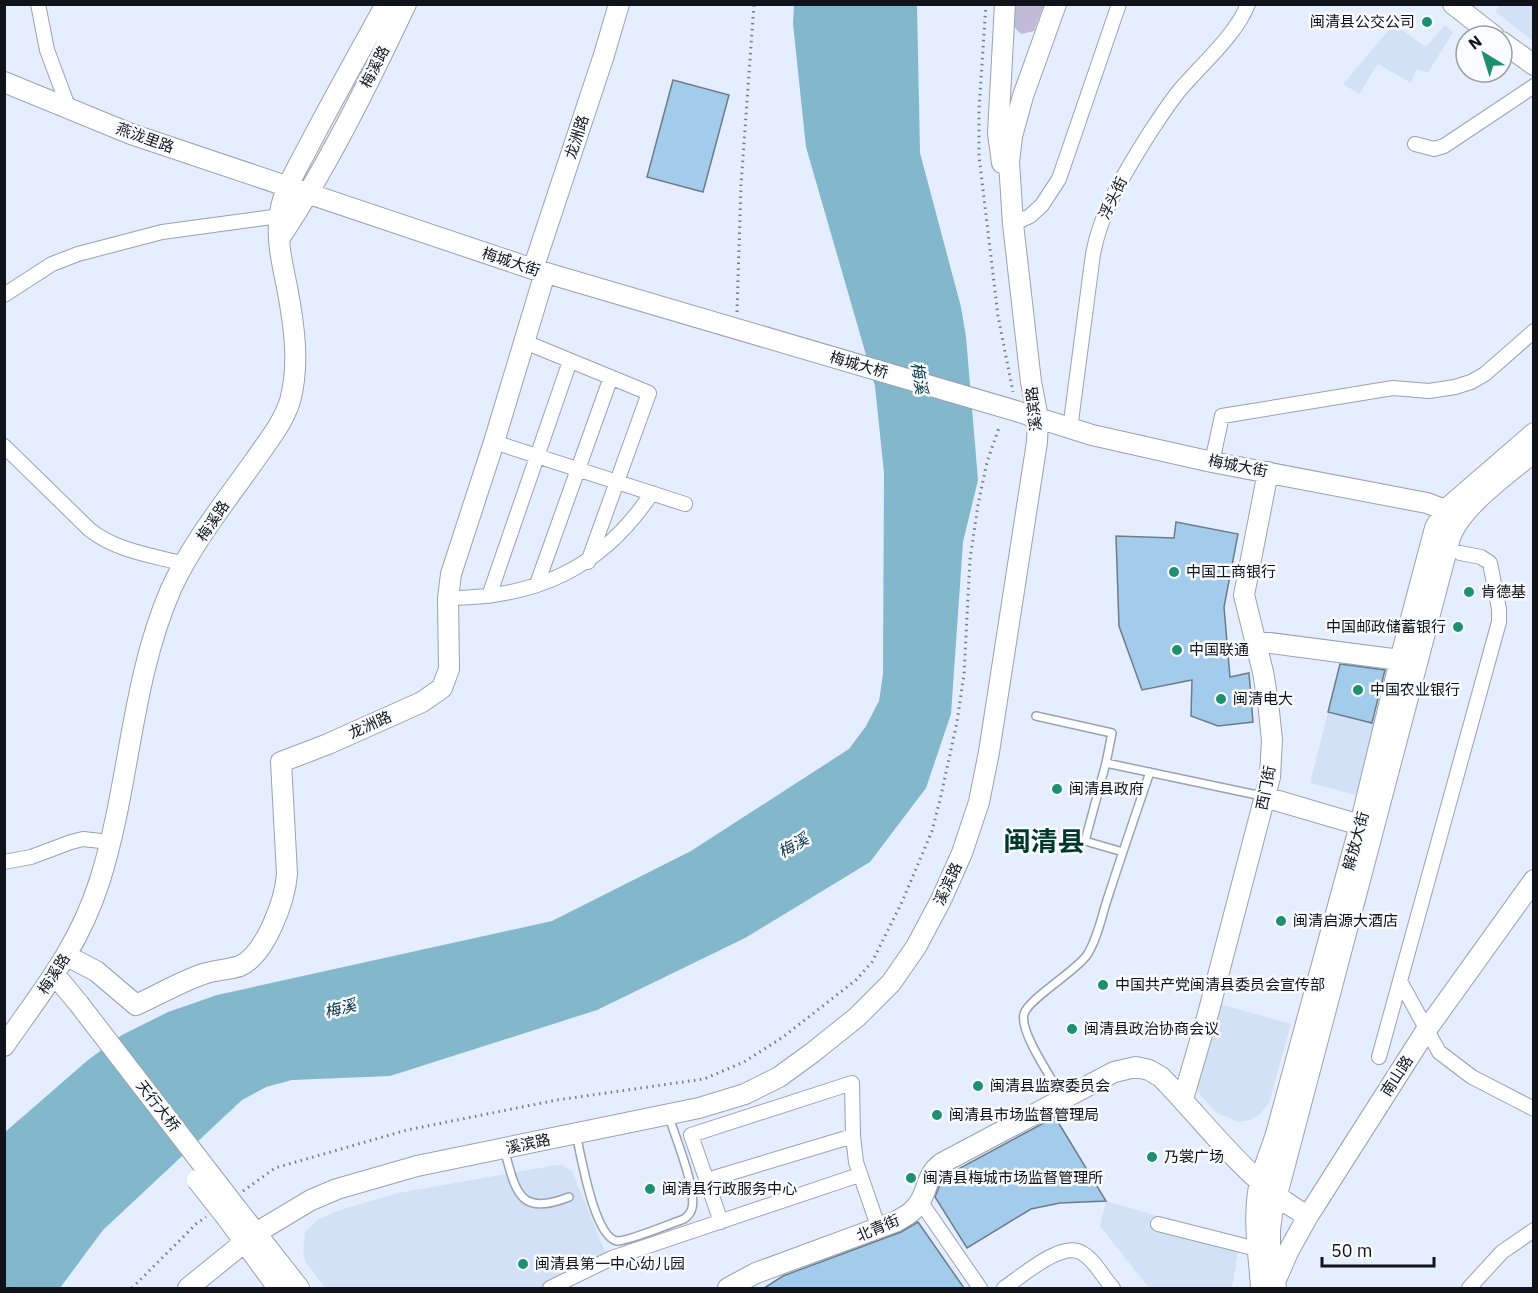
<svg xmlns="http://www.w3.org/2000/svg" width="1538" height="1293" font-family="'IBM Plex Sans','Noto Sans SC',sans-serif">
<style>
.built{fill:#d3e1f7}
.green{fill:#c1bbd7}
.water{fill:#82b7cc}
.building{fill:#a3ccec;stroke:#6e7c88;stroke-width:1.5}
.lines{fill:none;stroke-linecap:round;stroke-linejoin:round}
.lane-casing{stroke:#98a2b1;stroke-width:10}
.street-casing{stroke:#98a2b1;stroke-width:16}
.secondary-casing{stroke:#98a2b1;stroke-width:22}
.path{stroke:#757b87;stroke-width:3;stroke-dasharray:1.5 4.5;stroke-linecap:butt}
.lane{stroke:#fff;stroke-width:7}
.street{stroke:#fff;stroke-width:14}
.secondary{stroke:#fff;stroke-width:20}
.secondary-bridge-casing{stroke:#98a2b1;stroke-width:22;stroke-linecap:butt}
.secondary-bridge{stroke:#fff;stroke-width:20}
.poi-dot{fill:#1e9071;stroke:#f9fbfe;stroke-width:2}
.labels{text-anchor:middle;stroke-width:5;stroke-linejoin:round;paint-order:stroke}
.poi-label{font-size:15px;fill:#101319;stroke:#f9fbfe;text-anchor:start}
.street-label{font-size:15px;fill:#101319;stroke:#f9fbfe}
.water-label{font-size:16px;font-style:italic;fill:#053746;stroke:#f9fbfe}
.town-label{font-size:27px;font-weight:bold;fill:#01382a;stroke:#f9fbfe}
</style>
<rect width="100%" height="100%" fill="#e4eeff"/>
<path class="built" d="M1500,4L1533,5V41L1496,12Z
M1394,24L1426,47L1445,25L1453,32L1428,73L1417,69L1411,83L1378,64L1359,94L1343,84Z
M1328,712L1375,723L1356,795L1310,783Z
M1220,1004L1291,1024L1269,1103L1259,1115L1250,1120L1239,1122L1217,1113L1195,1089Z
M556,1165H562L572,1171L606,1254L539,1288H325L305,1261L303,1251L305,1232L317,1220L340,1210L398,1193Z
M1106,1201L1240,1240L1232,1288H1149L1100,1226Z"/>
<path class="green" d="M1014,5H1044L1034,31L1022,34C1010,27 1013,17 1014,5Z"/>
<path class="water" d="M794,5H917L920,153L961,307L966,337L978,480L963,542L951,714L926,788L870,862L745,938L597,1010L390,1076L292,1080L266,1087L242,1100L103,1230L60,1288H5L4,1133L88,1060L122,1035L168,1012L217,995L552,921L691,851L849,749L866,726L879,701L883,674L884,473L875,386L806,147L793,24Z"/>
<path class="building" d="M673,80L729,95L703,192L647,177Z
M1176,522L1238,534L1224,607L1230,677L1249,673L1253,722L1218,726L1191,716L1192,680L1142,690L1119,626L1116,536L1174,538Z
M1340,664L1385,670L1372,723L1328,712Z
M1055,1117L1106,1201L1060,1203L1031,1209L967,1248L935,1197L942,1180L947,1175Z
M918,1222L964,1288H764L783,1276L901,1232Z"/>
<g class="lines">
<defs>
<path id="lane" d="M1036,716L1112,733L1106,763L1262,796
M1106,763L1085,841L1123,852
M1062,1097C1053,1080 1019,1032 1024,1014C1028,999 1075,972 1087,955C1098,938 1102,914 1109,894C1122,854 1136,813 1150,772
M576,1134C581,1155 594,1237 617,1241C627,1242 672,1223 684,1219C688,1216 691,1213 692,1208C697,1190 675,1136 669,1117
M504,1149C516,1191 518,1217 569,1197"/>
<path id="street" d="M38,4L47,50L69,109
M1415,144L1434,149L1444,146L1534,86
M1013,224L1030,216L1042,205L1059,179L1119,4
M4,295L52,264L78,254L162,232L287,215
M525,342L649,393L588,562
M1070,429L1093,254C1101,211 1124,174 1147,137C1157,122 1167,106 1179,91C1199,67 1237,34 1248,4
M494,442L685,504
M4,446L90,530C117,551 151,555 184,564
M1212,462L1222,416L1393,388L1429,391L1455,387L1471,382L1485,374L1534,331
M537,584L611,377
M489,596L570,361
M448,598C537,598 602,568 652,493
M4,862L31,857L71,842L83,839L110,842
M1400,981L1439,1052L1472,1077L1534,1109
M1379,1057L1499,622V609L1490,563L1481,557L1460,553
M707,1180L853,1136
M920,1201L980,1288
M721,1222L691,1135L852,1083L853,1136L856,1162L879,1229
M1158,1224L1257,1249
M550,1288L612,1258L859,1175
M1004,1288C1021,1277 1062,1240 1082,1253C1095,1260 1103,1278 1113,1288
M1469,1288L1502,1252L1534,1230"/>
<path id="secondary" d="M1453,4L1494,36
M1502,42L1534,65
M4,82L131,134L533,269L1016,411L1092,435L1212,462L1427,503L1445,510L1457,522
M1002,163L998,133L1005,4
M279,239C328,166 368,84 406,4
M533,269L604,55L619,4
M1255,641L1400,660
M1265,797L1360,825
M67,956L96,971L136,1005C158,995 180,982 203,974C215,970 228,970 240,966C266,954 285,900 287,874L281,762L328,744L422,702L442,688L449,669L448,598L451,574L494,442L545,273
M55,975L79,1004
M4,1046C42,991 78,948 99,883C130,787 130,683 171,589C192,543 226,501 255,460C268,441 283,423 290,401C300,364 294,324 287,287C282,263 276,238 280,213C283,191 296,170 306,151C332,101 359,53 386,4
M1183,1099L1208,1014L1270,777L1272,740L1268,702L1263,672L1244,595L1268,472
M237,1209L299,1288
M227,1218L278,1288
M1275,1282L1288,1252L1308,1216L1427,1029L1534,880
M188,1288L256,1233L311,1200L337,1189L417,1166L699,1108L745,1094L779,1077L812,1053L857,1017L891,983L916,947L941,900L962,853L979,802L989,752L1037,442L1038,418L1031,382L1013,224L1009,162L1012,136L1023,96L1056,4
M728,1288L756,1273L897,1221C903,1217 911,1214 916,1207C929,1193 924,1176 942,1163L1114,1072L1136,1067L1149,1070L1161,1077C1207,1124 1249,1184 1308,1216
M1261,1288C1259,1253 1252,1217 1260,1182C1264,1166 1271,1150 1276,1134L1360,825L1400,660L1435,528L1445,510L1534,433
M1276,1288L1270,1247V1230L1272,1214L1450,538C1460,507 1509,473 1534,452"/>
</defs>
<use href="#lane" class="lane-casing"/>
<use href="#street" class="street-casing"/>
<use href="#secondary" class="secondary-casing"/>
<path class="path" d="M986,4L979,109V156L998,316L1013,392
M737,312L741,185L754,4
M243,1191L275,1168L407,1130L557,1100L704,1079L744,1062L783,1037L856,980L872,962L902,902L932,831L940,800L957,722L964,674L970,559L978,505L987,462L1000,425
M132,1288L196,1224L206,1217"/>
<use href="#lane" class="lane"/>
<use href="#street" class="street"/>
<use href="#secondary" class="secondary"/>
<defs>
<path id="secondary-bridge" d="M79,1004L237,1209
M197,1180L227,1218"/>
</defs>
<use href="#secondary-bridge" class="secondary-bridge-casing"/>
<use href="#secondary-bridge" class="secondary-bridge"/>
</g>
<g class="poi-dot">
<circle cx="1427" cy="22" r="6"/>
<circle cx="1174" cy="572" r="6"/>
<circle cx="1469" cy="592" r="6"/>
<circle cx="1458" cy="627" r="6"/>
<circle cx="1177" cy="650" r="6"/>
<circle cx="1358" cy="690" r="6"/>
<circle cx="1221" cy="699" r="6"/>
<circle cx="1057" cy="789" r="6"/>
<circle cx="1281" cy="921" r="6"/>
<circle cx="1103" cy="985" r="6"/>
<circle cx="1072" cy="1029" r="6"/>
<circle cx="978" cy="1086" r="6"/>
<circle cx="937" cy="1115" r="6"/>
<circle cx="1152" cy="1157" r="6"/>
<circle cx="911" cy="1178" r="6"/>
<circle cx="650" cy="1189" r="6"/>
<circle cx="523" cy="1264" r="6"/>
</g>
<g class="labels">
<g class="poi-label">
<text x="1415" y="27" text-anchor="end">闽清县公交公司</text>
<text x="1186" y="577">中国工商银行</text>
<text x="1481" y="597">肯德基</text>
<text x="1446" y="632" text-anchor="end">中国邮政储蓄银行</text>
<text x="1189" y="655">中国联通</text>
<text x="1370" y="695">中国农业银行</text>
<text x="1233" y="704">闽清电大</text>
<text x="1069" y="794">闽清县政府</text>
<text x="1293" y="926">闽清启源大酒店</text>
<text x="1115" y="990">中国共产党闽清县委员会宣传部</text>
<text x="1084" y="1034">闽清县政治协商会议</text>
<text x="990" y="1091">闽清县监察委员会</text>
<text x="949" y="1120">闽清县市场监督管理局</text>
<text x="1164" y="1162">乃裳广场</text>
<text x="923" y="1183">闽清县梅城市场监督管理所</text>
<text x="662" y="1194">闽清县行政服务中心</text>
<text x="535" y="1269">闽清县第一中心幼儿园</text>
</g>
<g class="street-label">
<text transform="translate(375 67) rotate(-63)" y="5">梅溪路</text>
<text transform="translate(577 137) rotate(-72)" y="5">龙洲路</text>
<text transform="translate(145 138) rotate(20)" y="5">燕泷里路</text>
<text transform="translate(1113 198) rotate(-64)" y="5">浮头街</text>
<text transform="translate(511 262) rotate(18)" y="5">梅城大街</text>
<text transform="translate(859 365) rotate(16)" y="5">梅城大桥</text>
<text transform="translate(1034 409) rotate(-96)" y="5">溪滨路</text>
<text transform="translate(1238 466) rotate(11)" y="5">梅城大街</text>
<text transform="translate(213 521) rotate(-56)" y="5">梅溪路</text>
<text transform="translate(370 725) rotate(-24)" y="5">龙洲路</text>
<text transform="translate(1266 788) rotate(-79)" y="5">西门街</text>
<text transform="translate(1356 841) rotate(-75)" y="5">解放大街</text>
<text transform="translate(948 884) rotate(-65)" y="5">溪滨路</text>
<text transform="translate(54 974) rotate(-57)" y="5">梅溪路</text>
<text transform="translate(1397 1076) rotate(-57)" y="5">南山路</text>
<text transform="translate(158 1106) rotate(52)" y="5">天行大桥</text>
<text transform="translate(528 1144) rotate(-12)" y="5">溪滨路</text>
<text transform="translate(878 1228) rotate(-23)" y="5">北青街</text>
</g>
<g class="water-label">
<text transform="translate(920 378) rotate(81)" y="6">梅溪</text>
<text transform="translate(793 845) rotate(-30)" y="6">梅溪</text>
<text transform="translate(340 1008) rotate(-14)" y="6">梅溪</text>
</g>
<g class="town-label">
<text x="1044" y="851">闽清县</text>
</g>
</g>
<rect width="1538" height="1293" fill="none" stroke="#101319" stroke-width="12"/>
<g transform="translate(1484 54) rotate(322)"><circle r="28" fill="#f9fbfe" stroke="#9c9ea2" stroke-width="1.5"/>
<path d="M0-4.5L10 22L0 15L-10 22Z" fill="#1e9071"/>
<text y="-9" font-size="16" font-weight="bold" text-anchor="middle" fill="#101319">N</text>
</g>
<path d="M1322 1257v9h112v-9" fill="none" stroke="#101319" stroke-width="3"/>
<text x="1331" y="1257" font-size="18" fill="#101319" stroke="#f9fbfe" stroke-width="4.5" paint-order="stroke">50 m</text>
</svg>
